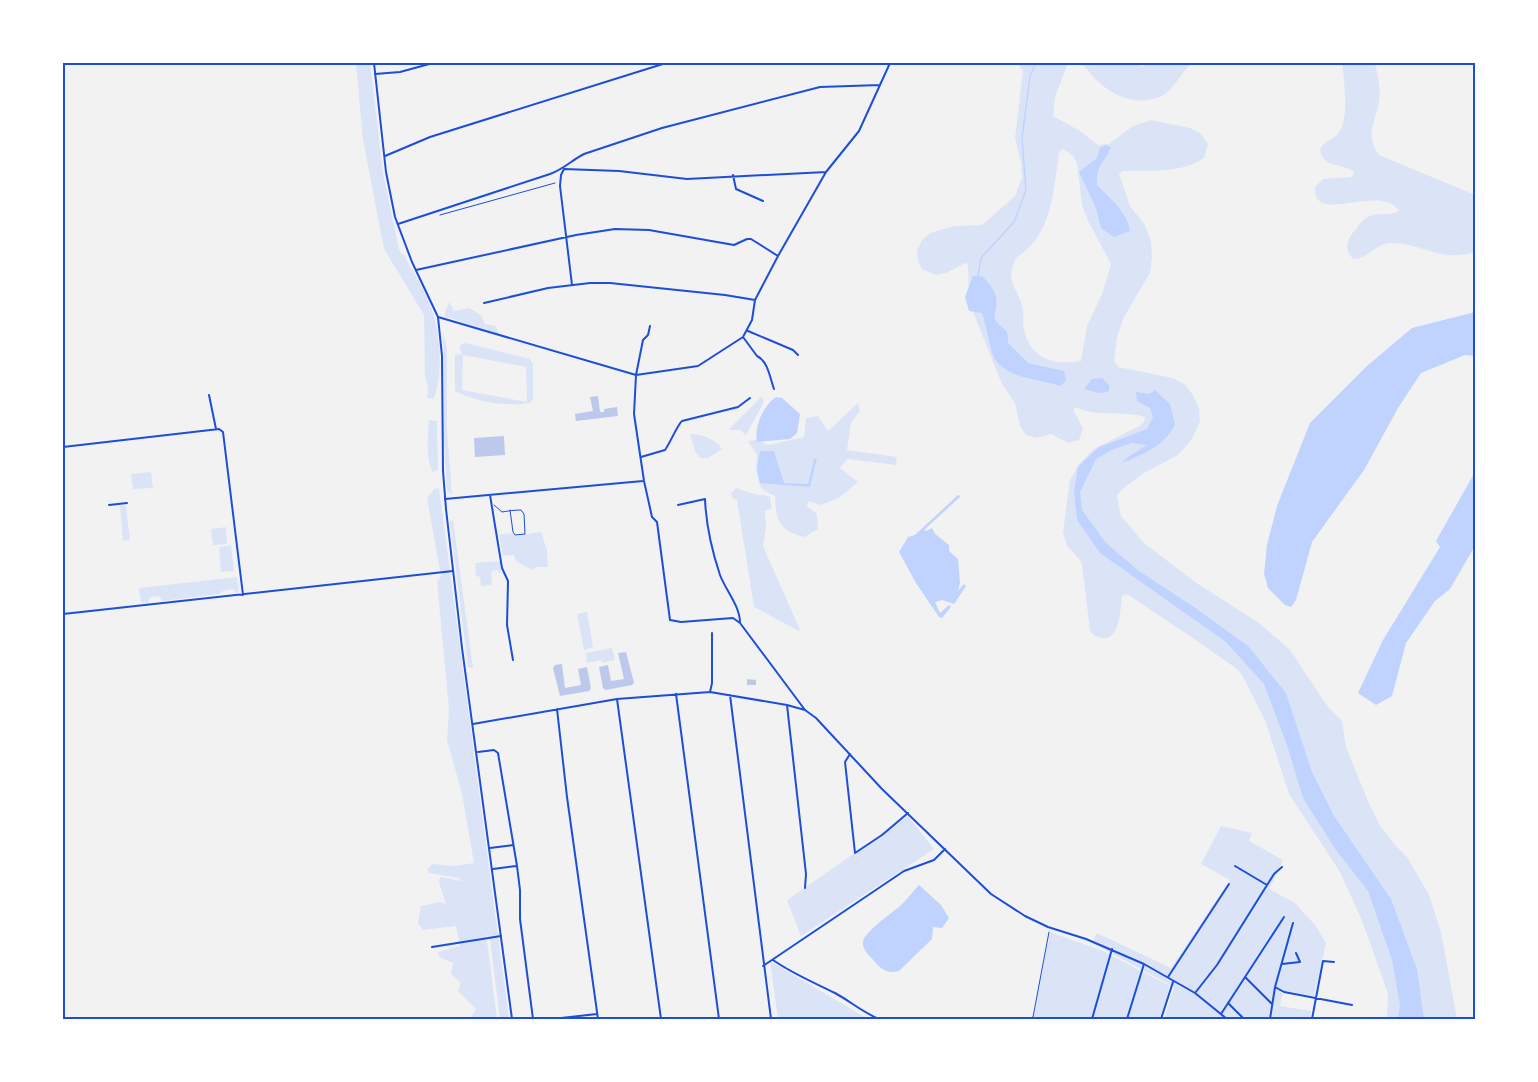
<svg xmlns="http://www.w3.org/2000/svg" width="1538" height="1082" font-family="Rubik,sans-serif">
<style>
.green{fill:#dbe4f7;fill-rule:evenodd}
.water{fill:#bfd3fe}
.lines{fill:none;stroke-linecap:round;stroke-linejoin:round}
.stream{stroke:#bfd3fe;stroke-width:1.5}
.building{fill:#bdc9ec}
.path{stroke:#1d4ed8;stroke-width:1}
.service{stroke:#1d4ed8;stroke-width:1}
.minor{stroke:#1d4ed8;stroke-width:2}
.tertiary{stroke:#1d4ed8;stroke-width:2}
.neatline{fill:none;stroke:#1d4ed8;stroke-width:2}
</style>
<rect width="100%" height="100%" fill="#f2f2f2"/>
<path class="green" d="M356,63H370L383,173L399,249L401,253L404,255C413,273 426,291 432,310C441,336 443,374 434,399L427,398L428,388L425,376L424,315L384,249L363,140Z
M1017,63H1068L1055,97L1053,116L1080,131L1098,145L1109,144L1133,126L1151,120L1190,128L1200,133L1208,144L1204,158C1180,174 1150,170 1123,171L1119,174L1130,206L1145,225L1151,242L1152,257L1150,273L1124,317L1117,337L1114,360L1118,367L1173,378L1184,384L1193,395L1199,408L1200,421L1192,439L1178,455L1144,473L1121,490L1117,496L1121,516L1144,543L1195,582L1259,623L1290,650L1328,707L1342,721L1346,747L1368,801L1379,824L1394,844L1407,857L1429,895L1441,932L1457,1019H1387L1388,994L1363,923L1340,872L1289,794L1265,720L1242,675L1237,669L1200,643L1127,594L1122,596C1120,609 1121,639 1103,638C1097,638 1093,635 1090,631L1082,565L1080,560L1067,546L1063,532L1070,480L1079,464L1094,449L1139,426L1144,422L1145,417C1122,410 1097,418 1075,407L1074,411L1083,429L1079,440L1068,443L1051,434L1037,438L1026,435L1020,426L1015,403L1002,384L969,302L968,264L965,263L946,273L936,275L922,269L918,261L917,251L922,240L930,233L954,226L982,225L1015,196L1022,177L1021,163L1015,138L1023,71ZM1063,149L1073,156L1077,163L1082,205L1088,221L1111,264L1102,294L1087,326L1081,361C1051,366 1028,358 1023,324C1023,319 1024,314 1023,310C1019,288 1003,282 1017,257C1052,236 1054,189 1059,152Z
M1082,63H1136L1142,67L1146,63H1193C1180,72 1177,86 1165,94C1161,97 1153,99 1148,100C1120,104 1097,84 1082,63Z
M1342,63H1375C1378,76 1381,88 1379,101C1376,123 1364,133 1379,155L1475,195V252C1441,263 1423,243 1391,243C1376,243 1369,259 1353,259C1343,247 1347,239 1356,229C1361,223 1363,218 1370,216C1380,212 1391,216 1399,211C1381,182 1312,227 1315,187L1323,179L1351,177L1354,174L1353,171C1341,163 1323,168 1320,150C1324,139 1335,140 1340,131C1349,115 1344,80 1342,63Z
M449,302L454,311L469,308L481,315L485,324L496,326L499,334L444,316Z
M443,332L447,348V428L452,495L447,490L444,443Z
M466,343L530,359L533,364V399L530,403C507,407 476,402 455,391V355L461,354L463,356L462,390L527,402L526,367L463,355L460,350V345Z
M762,396L764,402L746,435L740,430H728Z
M858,403L860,411L851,423L847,450L897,457L896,465L847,459L840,468L858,482L839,498L821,505L808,501L807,506L817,514L818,529L804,537C779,530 776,522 775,496L763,490L760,485L756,471L757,455L748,441L756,440L768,445L804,437L806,418L818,416L828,431Z
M429,420L437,421L438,470L433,472C425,458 428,436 429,420Z
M690,434C701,434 716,439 722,449L708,458H700L695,451Z
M151,472L153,488L133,489L131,474Z
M439,488L509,1019H500L490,939L486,934L497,1019H470L476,1009L458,991L461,983L451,974L453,963L439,957L438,952L460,946L456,926L423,930L418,923L421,906L440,902L446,904L439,883L440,877L461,881L459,878L429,873L427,869L432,864L454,866L474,863L462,794L447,740L449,709L437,582L441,576L427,498L434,489Z
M736,488C743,490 749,493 755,494C761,496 764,494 770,497L772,508L765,511L766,528L763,546L801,632L754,607L737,500L733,499L731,493Z
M123,505L126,507L130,540L123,541L120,506Z
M453,520L473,668L468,667L450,522Z
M226,527L227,544L213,545L211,529Z
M541,532L547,550L548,567H536L532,570L516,561L514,555L503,556L499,535L510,533L515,536Z
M231,545L234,571L221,572L219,547Z
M500,561L501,573H499L498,570L491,571L492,585L481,586L480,577L476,576L475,563Z
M237,577L239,589L237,593L233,589L223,591L219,594L162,601L159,596L150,597L148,603L141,602L139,588Z
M587,612L593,647L584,650L577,614Z
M612,648L615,660L602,663L601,660L587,663L586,653Z
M908,816L934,849L801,936L787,900Z
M1221,826L1252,833L1249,841L1283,860L1269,889L1295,903L1316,926L1326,943L1314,996L1283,991L1280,1006L1311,1011L1310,1019H1164L1174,987L1092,943L1097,933L1171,968L1230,880L1201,864Z
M1050,932L1103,951L1170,986L1160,1019H1033Z
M770,961L868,1019H778Z"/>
<path class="water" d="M1105,145L1111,147C1104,164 1096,164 1097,185C1110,198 1127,212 1130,231L1114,237L1101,228L1096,208L1079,172L1097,158L1100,148Z
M973,276H982C997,292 999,296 994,318C1002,331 1009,326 1008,343L1028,363L1064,371L1066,381L1060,386C1040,379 1003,379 993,355C988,341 987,327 982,313L969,311L965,297Z
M1475,312V356L1465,355L1421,373L1398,408L1364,470L1312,542L1296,600L1291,607L1285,605L1268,588L1264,574L1267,545L1277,506L1310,423L1367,366L1412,328Z
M1102,378L1110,386L1108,392L1099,393L1084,389L1092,379Z
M1155,390L1170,404L1175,424C1166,445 1142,455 1122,463L1128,457L1147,445L1132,443L1114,449L1096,459L1080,492L1082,510L1106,543L1139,571L1194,607L1248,646L1286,693L1312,772L1334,816L1391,899L1417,969L1424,1019H1398L1400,1005L1392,960L1368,891L1336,850L1303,798L1287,745L1264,684L1226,642L1100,553L1077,520L1074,491L1078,467L1099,447L1147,429L1153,417L1150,408L1137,401L1136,392L1149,394Z
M776,397L782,398L800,414L797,433L790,439L757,442C754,427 763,406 776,397Z
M760,451H774L784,483L808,484L814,459L817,458L810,487L760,483L757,468Z
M1475,472V546L1450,589L1435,601L1406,643L1392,696L1376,705L1358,693L1383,640L1440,547L1436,541Z
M958,495L961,496L924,530L926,531L932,528L935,534L949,545V551L958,559L960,583L958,591L964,584L966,586L954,604L942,600L935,602L940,613L949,605L951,607L942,618L939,617L916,583L899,552L908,537L915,535Z
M919,885L941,905L949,918L942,928L933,927L932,939L899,971C888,974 882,970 875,962C870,956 862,950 863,942C864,932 892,913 900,906C907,900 913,891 919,885Z"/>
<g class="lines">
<path class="stream" d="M978,276L981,258L1014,222L1026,190L1022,138L1030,76L1036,63"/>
</g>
<path class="building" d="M598,396L600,412H604V409L617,407L618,416L576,421L575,414L593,411L590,397Z
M504,436L505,455L475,457L474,438Z
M626,652L634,683L632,685L606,690L603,688L599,667L608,665L611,681L624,679L618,653Z
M562,664L565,688L581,685L578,669L587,667L591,688L589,691L560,696L553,668L555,665Z
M747,679L756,680V685H747Z"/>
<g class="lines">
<path class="path" d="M440,215L555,183
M1029,1019L1033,1017L1049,932"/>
<path class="service" d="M494,505L502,512C508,511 514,510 521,510L524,514L525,534L515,535L513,532L510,510"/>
<path class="minor" d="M375,74L400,72L433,63
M385,156L430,137L666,63
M733,175L736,189L763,201
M398,224L550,174C564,169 572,160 584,154L662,128L820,87L880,85
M416,270L576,235L615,229L649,230L734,245L747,239H751L778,256
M572,285L560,186L561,175L564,169L619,171L687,179L826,172
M484,303L548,288L590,283H610L725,295L755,300
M438,317L636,375L698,366L743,337L752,320L755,300L778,256L826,172L859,131L890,63
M650,326L648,335L643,340L636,375L634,414L644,481L652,517L657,522L670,620L681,622L733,618L740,623L805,710
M748,331L793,350L798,355
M743,337L757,356C768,361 770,378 774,389
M209,395L216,429
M63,447L219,429L223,432L243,595
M641,457L665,450C670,443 678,424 682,421L738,407L750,398
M490,495L502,568L508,581L507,625L513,660
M445,499L643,481
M109,505L127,503
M678,505L705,499C706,525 712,551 720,575C726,591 740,606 740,623
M63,614L453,571
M710,692L712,683V633
M676,694L719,1019
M730,695L771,1019
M617,699L661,1019
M787,705L806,874L805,888
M557,709L567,797L598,1019
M473,724L617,699L710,692L787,705L805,710L816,718L882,789L991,894L1025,916L1048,927L1086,939L1144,964L1195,993L1227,1019
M478,752L494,750L498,753L517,866L520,890V919L533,1019
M850,754L845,762L855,853L882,835L908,813
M490,848L513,845
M1235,866L1267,885
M493,869L516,866
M432,947L501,936
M773,960C793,974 813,982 835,993C850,1001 862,1012 879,1019
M1282,964L1300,962L1296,953
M763,966L904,871L934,860L945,849
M1168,977L1229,884
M1245,977L1272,1004
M1275,987L1284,992L1352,1005
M1195,993L1217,965L1274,874L1282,867
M1228,1003L1243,1018
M1221,1014L1284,917
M552,1019L597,1014
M1092,1019L1112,949
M1127,1019L1144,964
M1161,1019L1173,982
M1270,1019L1275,987L1293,923
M1312,1019L1323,961L1334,962"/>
<path class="tertiary" d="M374,63L386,172L395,217L412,262L438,317L442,356L443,471L446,509L462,648L512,1019"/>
</g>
<rect width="1538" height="1082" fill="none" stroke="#ffffff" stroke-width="129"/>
<rect x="64" y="64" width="1410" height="954" class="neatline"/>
</svg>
